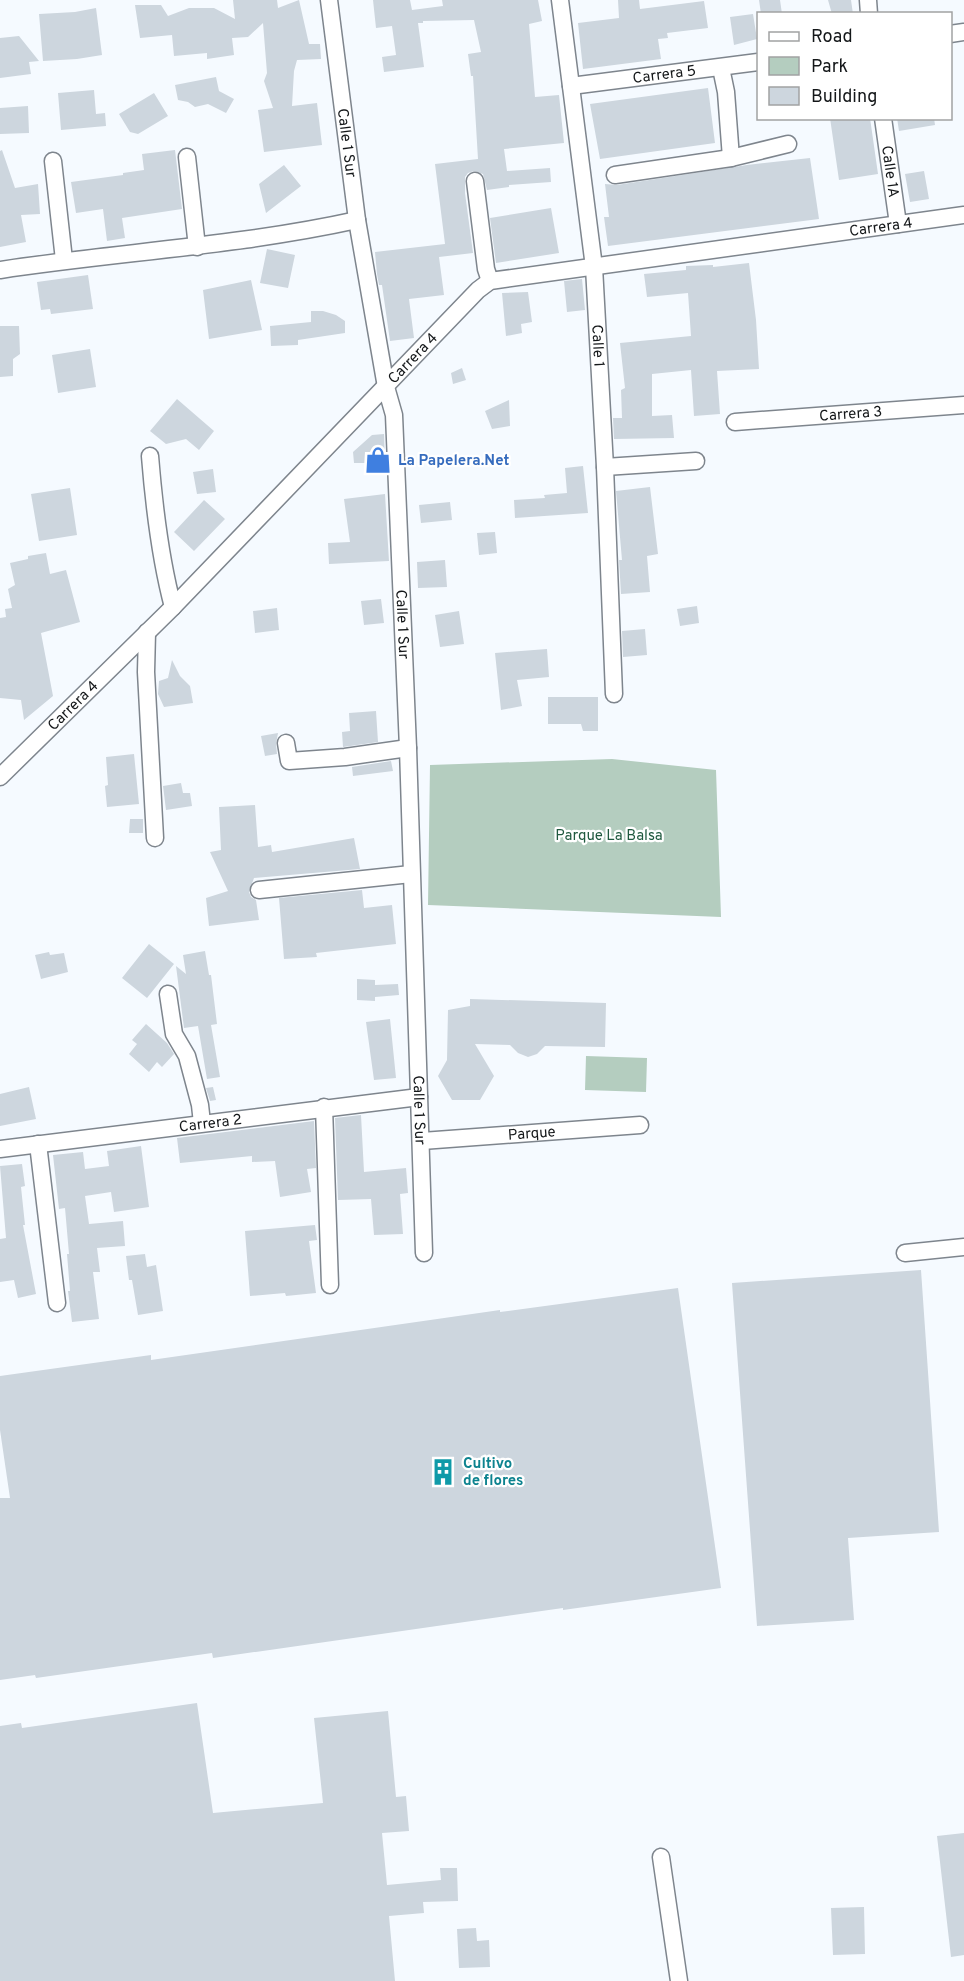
<svg xmlns="http://www.w3.org/2000/svg" width="964" height="1981" font-family="Overpass,sans-serif">
<style>
.green{fill:#b4cdbf}
.building{fill:#cdd6de}
.lines{fill:none;stroke-linecap:round;stroke-linejoin:round}
.street-casing{stroke:#7e858d;stroke-width:19}
.street{stroke:#fff;stroke-width:16}
.labels{text-anchor:middle;stroke-width:4.5;stroke-linejoin:round;paint-order:stroke}
.street-label{font-size:15px;fill:#141719;stroke:#fff}
.shop-label{font-size:15px;font-weight:bold;fill:#366cbe;stroke:#fff;text-anchor:start}
.park-label{font-size:15px;fill:#20593f;stroke:#fff}
.culture-label{font-size:15px;font-weight:bold;fill:#0d838f;stroke:#fff;text-anchor:start}
</style>
<rect width="100%" height="100%" fill="#f5faff"/>
<path class="green" d="M612,759L716,770L721,917L428,905L430,765Z
M586,1056L647,1058L646,1092L585,1090Z"/>
<path class="building" d="M233,0H277L278,8L299,0L309,44H320L321,59L297,60L294,71L292,106L317,103L322,145L264,152L258,110L273,108L264,81L267,73L263,23L248,37L232,38L234,55L207,59V53L174,56L172,35L140,38L135,5H161L168,16L189,8H214L235,19Z
M373,0H410L412,10L443,6L442,0H538L542,21L529,24L535,97L559,95L564,143L504,149L507,171L550,168L551,182L509,185V187L487,190L483,174L474,171L468,173L465,177V193L473,253L439,257L444,295L409,299L414,338L390,341L382,285H379L377,274L375,252L445,244L435,164L478,159L473,76H471L468,54L481,52L474,20L423,21V23H418L424,67L384,72L382,57L396,55L392,26L376,28Z
M618,0H639L640,9L704,1L708,28L667,33L668,38L658,39L661,59L583,69L578,23L619,18Z
M759,0H780L782,14H761Z
M828,0H851L853,14H832Z
M96,8L102,55L77,59L43,61L39,14L75,12Z
M753,14L757,39L734,45L730,17Z
M19,36L39,61L29,62L31,74L0,78V38Z
M216,77L219,91L234,99L226,113L208,104L195,107L188,102L178,100L175,85Z
M708,88L715,143L600,159L590,104Z
M94,90L96,114L105,113L106,126L61,130L58,93Z
M154,93L168,116L138,134L130,132L119,114Z
M28,106L29,133L0,134V108Z
M830,118H870L878,174L839,180Z
M897,118H934L935,125L899,131Z
M2,150L15,188L38,184L40,214L21,215L26,242L0,247V151Z
M175,150L182,209L122,218L125,238L107,241L103,209L76,213L71,182L123,175V173L144,170L142,154Z
M810,158L819,219L608,246L604,217H609L605,184L617,185L747,165Z
M284,165L301,186L266,213L259,184Z
M924,171L929,199L910,202L905,174Z
M551,208L559,253L496,263L490,218Z
M267,249L295,255L288,288L260,283Z
M749,263L756,320L759,369L717,371L720,414L694,416L691,370L652,374V416L672,415L674,438L614,439L613,418H622L621,390L625,388L620,343L691,336L688,293L647,297L644,274L686,270V266L713,265V267Z
M88,275L93,309L51,314L50,309L41,310L37,282Z
M582,279L585,310L567,312L564,281Z
M251,280L262,330L209,339L203,290Z
M528,292L532,322L521,324L522,333L506,336L502,293Z
M311,311H323L336,315L345,321V333L298,340V345L271,346L270,326L311,322Z
M0,326H19L20,354L13,359V376L0,377Z
M90,349L96,387L58,393L52,355Z
M462,368L466,380L453,384L451,373Z
M177,399L214,431L199,450L186,439L166,444L150,431Z
M509,400L510,426L492,429L485,411Z
M384,434L385,463H354L353,452L372,435Z
M583,466L588,513L515,518L514,500L545,498L544,495L567,493L565,468Z
M213,469L216,492L197,494L193,472Z
M650,487L658,554L647,556L650,592L621,594L619,560H622L616,491Z
M70,488L77,535L39,541L31,494Z
M385,494L389,561L329,564L328,543L350,542L344,499Z
M204,500L225,519L194,551L174,532Z
M450,502L452,520L421,523L419,505Z
M495,532L497,553L479,555L477,533Z
M46,553L50,574L66,570L80,622L41,633L53,696L24,720L21,700L0,698V618L6,617L5,609L12,608L8,589L15,585L10,563L28,559V556Z
M445,560L447,587L418,588L417,562Z
M381,599L384,623L364,625L361,601Z
M697,606L699,623L680,626L677,609Z
M277,608L279,630L255,633L253,611Z
M459,611L464,644L440,647L435,615Z
M645,629L647,655L623,657L622,631Z
M547,649L549,677L517,680L522,706L501,710L495,653Z
M172,660L180,676L190,686L193,703L164,707L158,694L159,681L168,678Z
M548,697H598V731H583L581,724H548Z
M376,711L378,742L343,747L342,732L350,731L349,713Z
M278,733L276,744L277,754L265,756L261,736Z
M134,754L139,804L107,807L105,786L108,785L106,757Z
M391,761L393,771L353,776L352,767Z
M181,783L183,793H190L192,806L166,810L163,786Z
M255,805L258,847L271,845L272,852L354,838L360,869L254,878L249,892L251,897L256,900L259,920L209,926L206,898L228,891L210,852L221,850L219,807Z
M130,819H143V833H129Z
M362,890L364,908L392,905L396,944L316,953L317,957L284,959L279,898Z
M149,944L174,964L147,998L122,978Z
M205,951L209,975H211L217,1024L211,1025L220,1077L207,1079L198,1026L184,1028L176,966L186,974L183,955Z
M49,952L50,955L64,953L68,972L41,979L35,955Z
M357,979L375,980V985L398,984L399,995L375,997V1001L357,1000Z
M470,999L606,1003L605,1047L545,1046L537,1054L528,1057L518,1053L510,1045L475,1044L494,1076L480,1100H452L438,1076L447,1060L448,1010L470,1006Z
M390,1019L396,1078L374,1080L366,1022Z
M146,1024L167,1043L174,1054L162,1067L157,1062L149,1072L129,1054L137,1044L132,1040Z
M29,1087L36,1119L0,1126V1094Z
M213,1087L216,1100L210,1101L206,1088Z
M361,1115L364,1172L406,1168L408,1193L400,1194L403,1234L374,1235L371,1199L338,1200L335,1118Z
M314,1121L316,1168L307,1169L311,1192L280,1197L275,1161L252,1162V1156L180,1163L177,1138Z
M141,1146L149,1207L114,1212L111,1192L85,1196L89,1224L123,1221L125,1246L97,1248L100,1272H93L99,1319L72,1322L68,1291H70L67,1254H69L65,1208L59,1209L53,1155L83,1152L85,1169L109,1166L107,1151Z
M22,1164L25,1186L21,1187L25,1225H23L36,1294L18,1298L14,1280L0,1282V1239L6,1238L0,1166Z
M315,1225L317,1240L309,1241L316,1293L286,1296L285,1293L250,1296L245,1231Z
M145,1254L147,1267L156,1265L163,1311L138,1315L132,1280H129L126,1256Z
M921,1270L939,1532L848,1538L854,1620L757,1626L732,1283Z
M678,1288L721,1588L563,1610V1608L213,1658L212,1653L36,1678L35,1675L0,1680V1498H10L0,1430V1376L151,1355V1360L500,1310V1312Z
M197,1703L213,1813L323,1803L314,1718L388,1711L396,1797L406,1796L409,1831L382,1833L387,1885L441,1880L440,1868H457L458,1901L423,1902L424,1913L389,1916L395,1981H0V1726L21,1723L22,1728Z
M964,1833V1955L951,1957L937,1836Z
M864,1907L865,1954L833,1955L831,1908Z
M476,1928L477,1941L489,1940L490,1967L459,1968L457,1929Z"/>
<g class="lines">
<defs>
<g id="street">
<path id="s1" d="M329,0L357,220L386,387L394,415L408,748L424,1253"/>
<path id="s2" d="M560,0L594,267L605,467L614,694"/>
<path d="M868,0L869,14"/>
<path d="M950,34L964,32"/>
<path d="M721,68L726,92L731,158"/>
<path id="s3" d="M571,86L758,62"/>
<path id="s4" d="M883,118L898,224"/>
<path d="M187,157L197,247"/>
<path d="M53,161L64,260"/>
<path d="M615,175L731,158L788,144"/>
<path d="M475,181L486,269L490,281"/>
<path d="M0,270C119,252 239,246 357,220"/>
<path id="s5" d="M735,422L964,405"/>
<path d="M150,456C154,506 160,558 173,607"/>
<path d="M605,467L696,461"/>
<path d="M147,632L146,672L155,838"/>
<path d="M286,743L289,761L345,757L408,748"/>
<path id="s6" d="M0,777L173,607L478,290L490,281L964,215"/>
<path d="M259,890L411,874"/>
<path d="M168,994L174,1034L187,1056L200,1105L202,1123"/>
<path d="M324,1107L330,1285"/>
<path id="s7" d="M422,1141L640,1125"/>
<path d="M38,1144L57,1303"/>
<path id="s8" d="M0,1149L419,1097"/>
<path d="M905,1253L964,1247"/>
<path d="M661,1857L679,1981"/>
</g>
</defs>
<use href="#street" class="street-casing"/>
<use href="#street" class="street"/>
</g>
<defs>
<symbol id="shop-bare" viewBox="-9 -9 18 18"><path d="M-5-2.5h2.3a2.7 3.5 0 0 1 5.4 0H5L5.5 6h-11ZM-1.5-2.5h3a1.5 2.3 0 0 0-3 0Z" fill="#3f7fe0" stroke="#fff" stroke-width="2.5" paint-order="stroke"/></symbol>
<symbol id="building-bare" viewBox="-9 -9 18 18"><path d="M-4-6H4V6H1V3H-1V6H-4ZM-2.5-4.3h1.7v1.8h-1.7ZM.8-4.3h1.7v1.8H.8ZM-2.5-1h1.7V.8h-1.7ZM.8-1h1.7V.8H.8Z" fill="#0f9aa8" stroke="#fff" stroke-width="2.5" paint-order="stroke"/></symbol>
</defs>
<g fill-rule="evenodd">
<use href="#shop-bare" x="359" y="441" width="38" height="38"/>
<use href="#building-bare" x="424" y="1453" width="38" height="38"/>
</g>
<g class="labels">
<g class="street-label">
<text dy="5" stroke="none"><textPath href="#s3" startOffset="94">Carrera 5</textPath></text>
<text dy="5" stroke="none"><textPath href="#s1" startOffset="144">Calle 1 Sur</textPath></text>
<text dy="5" stroke="none"><textPath href="#s4" startOffset="54">Calle 1A</textPath></text>
<text dy="5" stroke="none"><textPath href="#s6" startOffset="1092">Carrera 4</textPath></text>
<text dy="5" stroke="none"><textPath href="#s2" startOffset="348">Calle 1</textPath></text>
<text dy="5" stroke="none"><textPath href="#s6" startOffset="588">Carrera 4</textPath></text>
<text dy="5" stroke="none"><textPath href="#s5" startOffset="116">Carrera 3</textPath></text>
<text dy="5" stroke="none"><textPath href="#s1" startOffset="630">Calle 1 Sur</textPath></text>
<text dy="5" stroke="none"><textPath href="#s6" startOffset="102">Carrera 4</textPath></text>
<text dy="5" stroke="none"><textPath href="#s1" startOffset="1116">Calle 1 Sur</textPath></text>
<text dy="5" stroke="none"><textPath href="#s8" startOffset="212">Carrera 2</textPath></text>
<text dy="5" stroke="none"><textPath href="#s7" startOffset="110">Parque</textPath></text>
</g>
<g class="shop-label">
<text x="398" y="465">La Papelera.Net</text>
</g>
<g class="park-label">
<text x="609" y="840">Parque La Balsa</text>
</g>
<g class="culture-label">
<text x="463" y="1468">Cultivo<tspan x="463" dy="17">de flores</tspan></text>
</g>
</g>
<rect x="757" y="12" width="195" height="108" fill="#ffffff" stroke="#a1a2a3" stroke-width="1.5"/>
<rect x="769" y="32" width="30" height="9" fill="#ffffff" stroke="#a1a2a3" stroke-width="1.5"/>
<text x="811" y="42" font-size="18" fill="#141719">Road</text>
<rect x="769" y="57" width="30" height="18" fill="#b4cdbf" stroke="#a1a2a3" stroke-width="1.5"/>
<text x="811" y="72" font-size="18" fill="#141719">Park</text>
<rect x="769" y="87" width="30" height="18" fill="#cdd6de" stroke="#a1a2a3" stroke-width="1.5"/>
<text x="811" y="102" font-size="18" fill="#141719">Building</text>
</svg>
